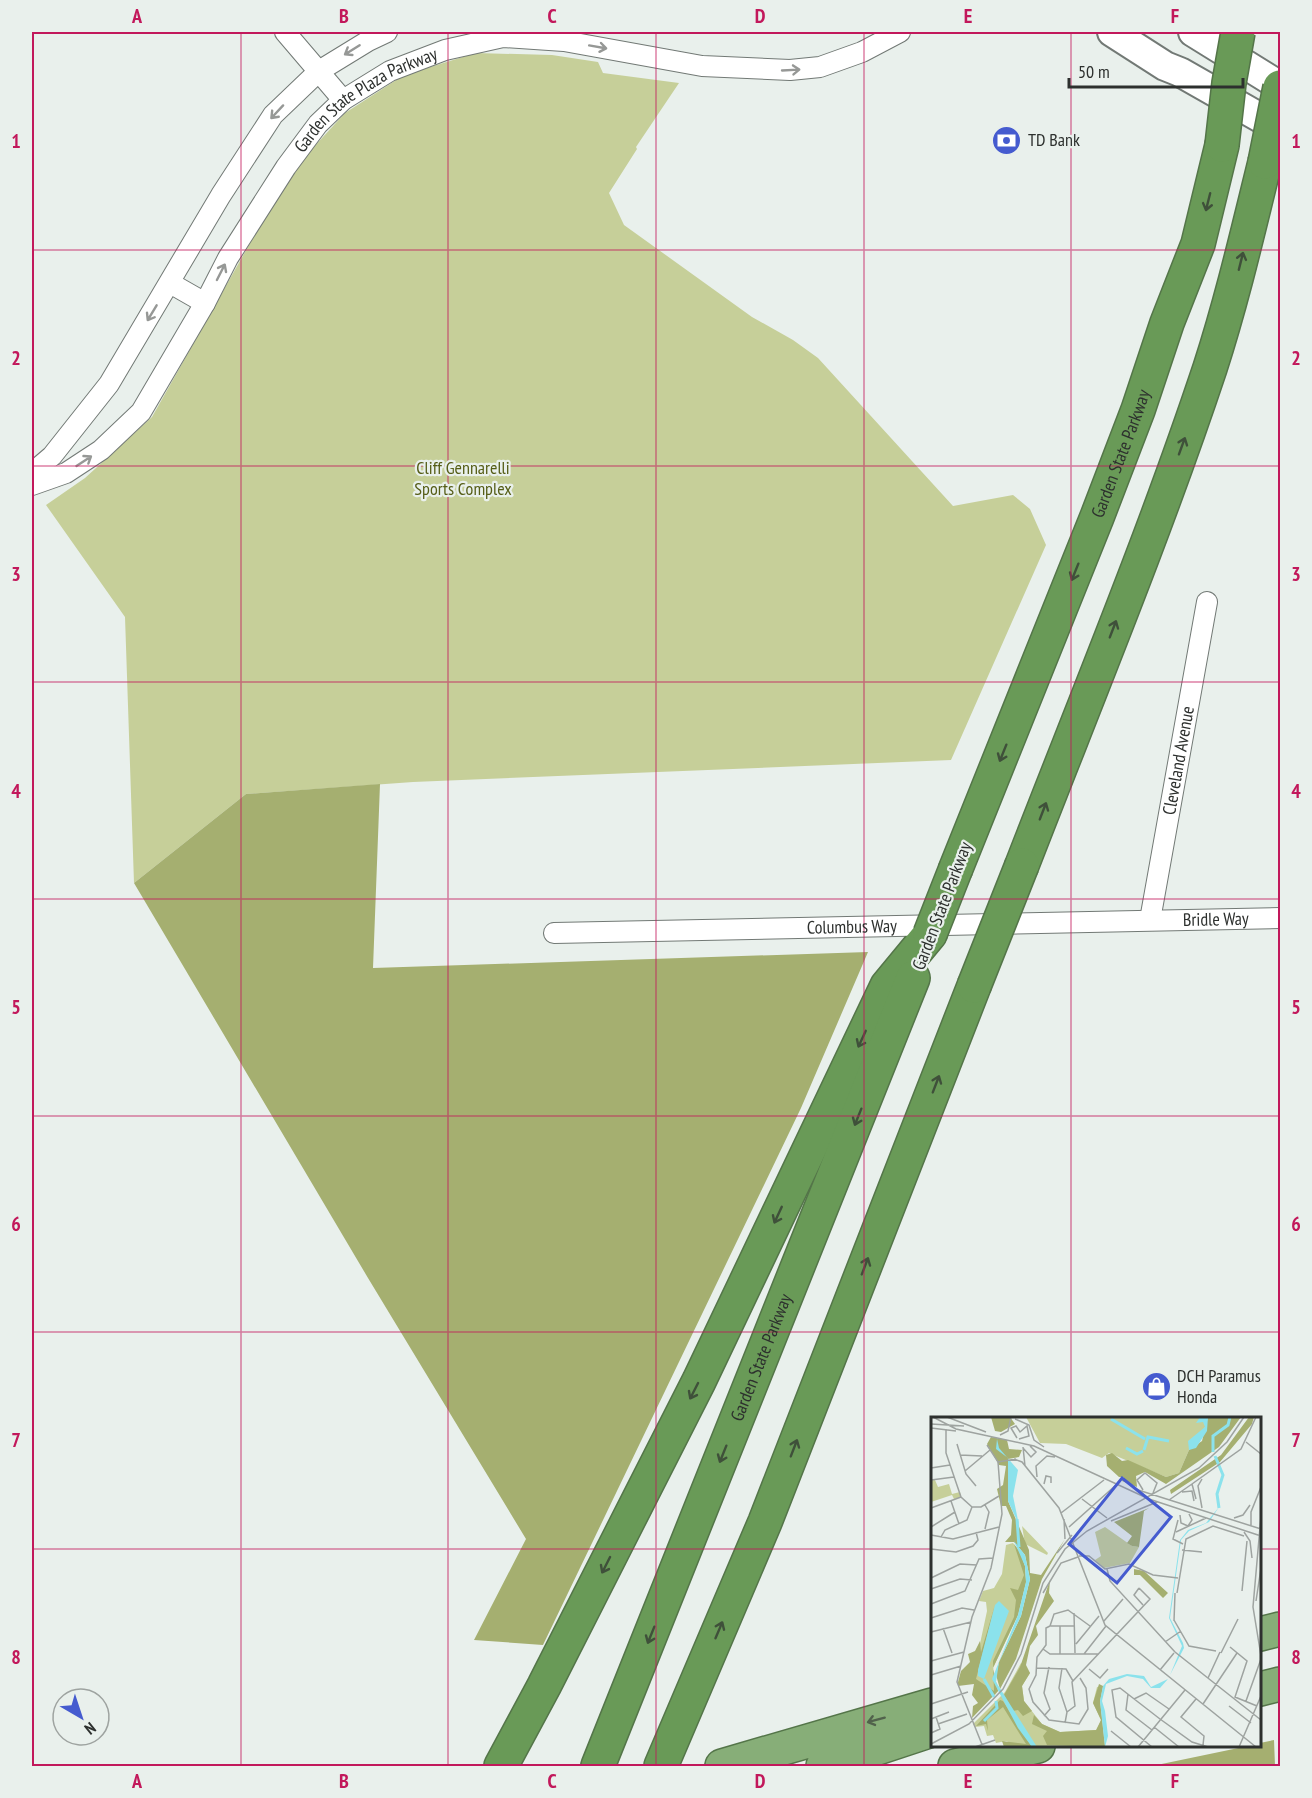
<svg xmlns="http://www.w3.org/2000/svg" width="1312" height="1798" font-family="'PT Sans Narrow',sans-serif">
<style>
.green{fill:#c6cf99}
.forest{fill:#a5af70}
.lines{fill:none;stroke-linecap:round;stroke-linejoin:round}
.minor-casing{stroke:#727975;stroke-width:22}
.secondary-casing{stroke:#727975;stroke-width:32}
.trunk-casing{stroke:#547549;stroke-width:36}
.motorway-casing{stroke:#547549;stroke-width:36}
.minor{stroke:#fff;stroke-width:20}
.secondary{stroke:#fff;stroke-width:28}
.trunk{stroke:#87ae78;stroke-width:33}
.motorway{stroke:#699a57;stroke-width:33}
.motorway-bridge-casing{stroke:#547549;stroke-width:36;stroke-linecap:butt}
.motorway-bridge{stroke:#699a57;stroke-width:33}
.oneway{stroke:#969896}
.oneway2{stroke:#3f503a}
.oneway3{stroke:#51624c}
.grid{fill:none;stroke:#c2185b;stroke-width:1.5;stroke-opacity:0.55}
.labels{text-anchor:middle;stroke-width:4.5;stroke-linejoin:round;paint-order:stroke}
.street-label{font-size:18px;fill:#2d302e;stroke:#e9f0ec}
.poi-label{font-size:18px;fill:#2d302e;stroke:#e9f0ec;text-anchor:start}
.park-label{font-size:18px;fill:#555d16;stroke:#e9f0ec}
.inset-river{fill:none;stroke:#8be2ec;stroke-width:3}
.inset-road{fill:none;stroke:#9ea3a0;stroke-width:1.5}
.view{fill:#455bcf;fill-opacity:0.15;stroke:#455bcf;stroke-width:3}
.inset-edge{fill:none;stroke:#2d302e;stroke-width:3}
.neatline{fill:none;stroke:#c2185b;stroke-width:2}
.grid-label{font-size:20px;text-anchor:middle;font-weight:bold;fill:#c2185b}
</style>
<rect width="100%" height="100%" fill="#e9f0ec"/>
<path class="green" d="M476,53L552,55L598,62L603,73L679,83L636,147L637,149L609,193L624,225L752,317L793,340L818,358L953,506L1013,495L1030,509L1046,545L951,760L413,782L246,794L134,883L125,617L46,505L85,478L152,417L289,174L345,113L404,75Z"/>
<path class="forest" d="M380,784L373,968L868,952L801,1108L543,1645L474,1640L526,1539L368,1278L134,883L246,794Z
M1274,1740L1275,1766H1152L1248,1746H1260V1743Z"/>
<g class="lines">
<defs>
<g id="minor">
<path d="M285,32L343,100"/>
<path d="M170,283L205,303"/>
<path d="M32,473L52,456L109,384L221,195L273,115L319,71L368,41L387,32"/>
<path id="s1" d="M32,485L66,473L101,450L141,412L205,303L228,258L286,167L318,124L343,100L390,71L445,50L503,37L564,41L702,66L790,70L820,67L862,52L900,32"/>
<path id="s2" d="M1150,920L1207,602"/>
<path id="s3" d="M554,933L1280,918"/>
</g>
<path id="secondary" d="M1112,32L1165,66L1180,72L1280,129
M1193,32L1280,86"/>
<path id="trunk" d="M1260,1634L1280,1629
M1260,1689L1280,1684
M722,1766L932,1705
M823,1766L932,1730
M955,1766L1038,1746"/>
<g id="motorway">
<path d="M1022,865C1086,700 1154,536 1210,368C1232,300 1248,231 1265,162"/>
<path id="s4" d="M956,868L1097,517L1138,410L1167,323L1198,244L1222,145"/>
<path d="M501,1766L544,1686L699,1381L887,986L930,934"/>
<path id="s5" d="M598,1766L913,978"/>
<path d="M661,1766L765,1522L974,986"/>
</g>
</defs>
<use href="#minor" class="minor-casing"/>
<use href="#secondary" class="secondary-casing"/>
<use href="#trunk" class="trunk-casing"/>
<use href="#motorway" class="motorway-casing"/>
<use href="#minor" class="minor"/>
<use href="#secondary" class="secondary"/>
<use href="#trunk" class="trunk"/>
<use href="#motorway" class="motorway"/>
<defs>
<path id="motorway-bridge" d="M1222,145L1229,83L1238,32
M1265,162L1280,87
M930,934L956,868
M974,986L1022,865"/>
</defs>
<use href="#motorway-bridge" class="motorway-bridge-casing"/>
<use href="#motorway-bridge" class="motorway-bridge"/>
</g>
<defs><path id="oneway-shaft" d="M-6 0H5M1.5-3L5.5 0L1.5 3" fill="none" stroke-width="1.6" stroke-linecap="round" stroke-linejoin="round" transform="scale(1.5)"/></defs>
<g class="oneway">
<use href="#oneway-shaft" transform="translate(598 47) rotate(10)"/>
<use href="#oneway-shaft" transform="translate(352 50) rotate(148)"/>
<use href="#oneway-shaft" transform="translate(791 70) rotate(-3)"/>
<use href="#oneway-shaft" transform="translate(277 112) rotate(133)"/>
<use href="#oneway-shaft" transform="translate(221 272) rotate(-63)"/>
<use href="#oneway-shaft" transform="translate(152 313) rotate(121)"/>
<use href="#oneway-shaft" transform="translate(84 461) rotate(-33)"/>
</g>
<g class="oneway2">
<use href="#oneway-shaft" transform="translate(1208 202) rotate(104)"/>
<use href="#oneway-shaft" transform="translate(1241 261) rotate(-76)"/>
<use href="#oneway-shaft" transform="translate(1182 446) rotate(-70)"/>
<use href="#oneway-shaft" transform="translate(1075 572) rotate(112)"/>
<use href="#oneway-shaft" transform="translate(1113 629) rotate(-69)"/>
<use href="#oneway-shaft" transform="translate(1003 753) rotate(112)"/>
<use href="#oneway-shaft" transform="translate(1043 811) rotate(-69)"/>
<use href="#oneway-shaft" transform="translate(862 1039) rotate(115)"/>
<use href="#oneway-shaft" transform="translate(936 1084) rotate(-69)"/>
<use href="#oneway-shaft" transform="translate(858 1117) rotate(112)"/>
<use href="#oneway-shaft" transform="translate(778 1215) rotate(115)"/>
<use href="#oneway-shaft" transform="translate(865 1266) rotate(-69)"/>
<use href="#oneway-shaft" transform="translate(694 1391) rotate(117)"/>
<use href="#oneway-shaft" transform="translate(794 1448) rotate(-69)"/>
<use href="#oneway-shaft" transform="translate(723 1454) rotate(112)"/>
<use href="#oneway-shaft" transform="translate(606 1565) rotate(117)"/>
<use href="#oneway-shaft" transform="translate(719 1630) rotate(-67)"/>
<use href="#oneway-shaft" transform="translate(651 1635) rotate(112)"/>
</g>
<use class="oneway3" href="#oneway-shaft" transform="translate(876 1720) rotate(165)"/>
<path class="grid" d="M241,32V1766M448,32V1766M656,32V1766M864,32V1766M1071,32V1418M32,250H1280M32,466H1280M32,682H1280M32,899H1280M32,1116H1280M32,1332H1280M32,1549H932M1260,1549H1280M1071,1746V1766"/>
<defs>
<symbol id="bank-disc" viewBox="-11 -11 22 22"><circle r="9.5" fill="#455bcf" stroke="#e9f0ec"/><path d="M-6-4H6V4H-6ZM0-2.3a2.3 2.3 0 1 0 0 4.6a2.3 2.3 0 1 0 0-4.6Z" fill="#fff"/></symbol>
<symbol id="shop-disc" viewBox="-11 -11 22 22"><circle r="9.5" fill="#455bcf" stroke="#e9f0ec"/><path d="M-5-2.5h2.3a2.7 3.5 0 0 1 5.4 0H5L5.5 6h-11ZM-1.5-2.5h3a1.5 2.3 0 0 0-3 0Z" fill="#fff"/></symbol>
</defs>
<g fill-rule="evenodd">
<use href="#bank-disc" x="990" y="124" width="33" height="33"/>
<use href="#shop-disc" x="1140" y="1370" width="33" height="33"/>
</g>
<g class="labels">
<g class="street-label">
<text dy="6" stroke="none"><textPath href="#s1" startOffset="525">Garden State Plaza Parkway</textPath></text>
<text dy="6" stroke="none"><textPath href="#s4" startOffset="446">Garden State Parkway</textPath></text>
<text dy="6" stroke="none"><textPath href="#s2" startOffset="162">Cleveland Avenue</textPath></text>
<text transform="translate(942 906) rotate(-69)" y="6">Garden State Parkway</text>
<text dy="6" stroke="none"><textPath href="#s3" startOffset="662">Bridle Way</textPath></text>
<text dy="6" stroke="none"><textPath href="#s3" startOffset="298">Columbus Way</textPath></text>
<text dy="6" stroke="none"><textPath href="#s5" startOffset="440">Garden State Parkway</textPath></text>
</g>
<g class="poi-label">
<text x="1028" y="146">TD Bank</text>
<text x="1177" y="1382">DCH Paramus<tspan x="1177" dy="21">Honda</tspan></text>
</g>
<g class="park-label">
<text x="463" y="474">Cliff Gennarelli<tspan x="463" dy="21">Sports Complex</tspan></text>
</g>
</g>
<g transform="translate(931 1417)">
<rect width="330" height="330" fill="#e9f0ec"/>
<path d="M95,0H277V6L258,33L248,56L235,60L178,36L171,41L135,27L109,26ZM0,63H4L7,70L18,67L21,77L29,75L30,80L23,82L21,78L0,85ZM91,109L117,136L116,138L94,127ZM174,110L201,129L208,130L199,146L173,151L164,143L170,139L164,115ZM82,126L89,135L95,165L87,198L62,251L67,274L64,278L41,264L56,194L55,185L48,184L52,174L63,171L71,157L75,128ZM90,246L99,256L91,269L93,284L111,307L129,315L166,313L170,303L162,286L166,270L172,269L169,284L174,330H91L75,324L65,326L62,318L56,319L53,309L44,310L42,307L74,275Z" fill="#c6cf99"/>
<path d="M60,0H79L84,7L70,15L64,14ZM277,0H310L288,30L235,67L214,55L205,59L206,70L191,64L193,60H188L176,49L175,38L181,36L191,44L197,43L235,60L248,56L258,33L271,24ZM318,0H323L321,7L289,45L240,77L239,73L290,38ZM60,20L76,23L78,32L91,33L88,40L77,42V84L98,133L99,156L110,158L134,122L111,162L85,242L69,272L65,258L68,245L90,199L99,162L94,138L83,125H74L80,118L81,103L75,89H70L66,72L72,68L75,49L68,48L56,27ZM218,91L213,94L208,130L201,129L196,126L201,119L183,105ZM83,127L89,135L94,149L95,165L87,198L62,251L67,274L41,301L42,289L47,286L41,278L43,267L27,269V265L30,254L39,245L37,237L44,234L49,224L50,235L64,188L45,262L63,274L62,244L83,200L85,183L79,171L87,173L93,158ZM203,152L213,154L237,176L232,181L209,158H203ZM119,163L118,176L123,184L105,209L107,218L99,229L95,248L99,256L91,269L93,284L101,294L92,299L87,293L82,294L73,278L89,250ZM168,267L172,269L169,284L174,330L116,328L112,319L116,314L101,307L103,298L111,307L129,315L165,313L170,303L162,286ZM69,283L72,284L101,330H73L71,324L95,327L72,290L56,303L57,314L55,307L45,309Z" fill="#a5af70"/>
<path d="M269,0H277L276,14L265,31L258,33L257,24L274,10L272,5L265,6ZM66,22L68,31L87,53L82,79L88,108L77,84V41L65,32ZM288,90L278,105L258,114L250,123L239,201L252,226L253,231L239,258L251,229L238,201L249,123L257,113L275,106ZM83,124L94,138L99,162L90,199L68,245L65,265L106,330H101L87,311L61,262L87,198L95,165L94,149ZM68,184L78,194L53,262L47,259V253L64,188ZM196,257L213,259L220,270L237,262L229,271H220L212,262L196,259L175,267L171,284L174,294L177,319L174,330L169,284L172,269L178,262Z" fill="#8be2ec"/>
<path class="inset-river" d="M180,2L214,22M195,31L206,37L212,34M213,33L217,20L238,24M282,35V19L297,8L299,0M284,39L292,58L286,77L288,91M86,102L88,130M53,262L63,280M53,304L66,291L65,284"/>
<path class="inset-road" d="M2,0L25,12L103,29L218,82L330,119M16,0L55,15M84,2L98,8L103,23L113,30M0,7L33,9M0,11L25,14M15,12V36L30,80L41,90M69,18L77,14L80,0M86,21L80,11L85,9L89,15L96,9L98,19L88,22M315,25L330,37M26,27L35,57L45,69M56,28L67,45L85,42M92,30L94,49M92,31L100,40L105,35L99,29M29,38L51,39M83,42L91,45L128,91L174,208L325,330M0,51L19,48M34,54L59,33M106,60L105,49L116,39L124,40M0,63L23,60M113,67L115,59L120,60V66M204,72L330,112M212,73L206,63L214,56L226,66L222,76M251,75L261,74L263,84M151,82L176,101M265,82L261,67L310,32L325,0M238,83L261,67M20,84L28,107M54,88L58,95L54,112M41,90H50L68,79M0,91L30,80M271,91L267,69L271,62M130,96L173,63M249,98L250,106L257,109L261,103L258,97M330,99L322,190L330,239M303,101L312,98L319,88M133,102L134,122M247,103L242,122L252,127M180,104L226,85M320,109V95L330,70M0,110L24,95M138,110L185,68M245,115L275,101M313,115L319,124L321,141M0,118L22,122L68,110M10,120L14,113L36,103L41,90M0,132L25,135L42,129L47,123L45,115M251,133L271,135M126,136L141,118M148,139H158L174,152L198,147L222,158L247,161M176,152L179,164L244,235L330,303M0,161L29,147L46,148M208,171L203,178L212,188M0,172L29,162L41,163M311,174L316,124M112,176L130,146L147,140M246,176L255,122L282,109L313,119M325,184L330,151M0,187L34,174L48,142L62,141M143,196L144,236M0,201L31,191L43,193M243,203L258,229L285,234M173,204L192,182M243,204L244,176M119,209L115,211V228L106,240L105,258L98,272L102,285L118,303L148,307L157,292L155,271L149,261M119,209L123,197L137,193L159,209M119,209H144M129,209V237M12,211L21,236M0,215L40,205M234,225L250,214M145,227L168,199M299,230L316,244L304,280L326,289M112,232L119,237H168M290,236L307,202M153,237L175,209M0,244L33,235M105,251L135,252L142,264M131,251L128,271L136,295L134,306M158,252L169,261L177,252M229,253L243,236M0,258L30,249M277,261L289,235M197,277L195,293L221,313M203,282L215,276L238,292M265,282L250,300L273,319L272,328M315,284L330,242M0,287L37,275M272,287L306,236M298,289L320,306M136,295L144,289L141,265L219,182L208,171M113,299L119,292L113,276L118,250M0,302L18,295M229,302L261,325L277,330M7,307L36,297M223,310L248,330M180,314L200,330M0,316L9,312L5,300M0,327L38,307L72,272L90,237L112,166L134,132L156,114L268,51L296,25L313,0M44,330L64,323M52,330L26,265L41,200L60,151L71,97L67,45M207,330L254,273M221,330L185,300L181,273L189,271L229,302M308,330L330,279"/>
<path class="view" d="M191,61L240,100L186,166L138,127Z"/>
<rect width="330" height="330" class="inset-edge"/>
</g>
<rect width="1312" height="1798" fill="none" stroke="#e9f0ec" stroke-width="66"/>
<g transform="translate(81 1717) rotate(141)"><circle r="28" fill="#e9f0ec" stroke="#9ea3a0" stroke-width="1.5"/>
<path d="M0-4.5L10 22L0 15L-10 22Z" fill="#455bcf"/>
<text y="-9" font-size="16" font-weight="bold" text-anchor="middle" fill="#2d302e">N</text>
</g>
<path d="M1069 78v9h174v-9" fill="none" stroke="#2d302e" stroke-width="3"/>
<text x="1078" y="78" font-size="18" fill="#2d302e" stroke="#e9f0ec" stroke-width="4.5" paint-order="stroke">50 m</text>
<rect x="33" y="33" width="1246" height="1732" class="neatline"/>
<g class="grid-label">
<text x="137" y="23">A</text>
<text x="344" y="23">B</text>
<text x="552" y="23">C</text>
<text x="760" y="23">D</text>
<text x="968" y="23">E</text>
<text x="1175" y="23">F</text>
<text x="16" y="148">1</text>
<text x="1296" y="148">1</text>
<text x="16" y="365">2</text>
<text x="1296" y="365">2</text>
<text x="16" y="581">3</text>
<text x="1296" y="581">3</text>
<text x="16" y="798">4</text>
<text x="1296" y="798">4</text>
<text x="16" y="1014">5</text>
<text x="1296" y="1014">5</text>
<text x="16" y="1231">6</text>
<text x="1296" y="1231">6</text>
<text x="16" y="1447">7</text>
<text x="1296" y="1447">7</text>
<text x="16" y="1664">8</text>
<text x="1296" y="1664">8</text>
<text x="137" y="1788">A</text>
<text x="344" y="1788">B</text>
<text x="552" y="1788">C</text>
<text x="760" y="1788">D</text>
<text x="968" y="1788">E</text>
<text x="1175" y="1788">F</text>
</g>
</svg>
